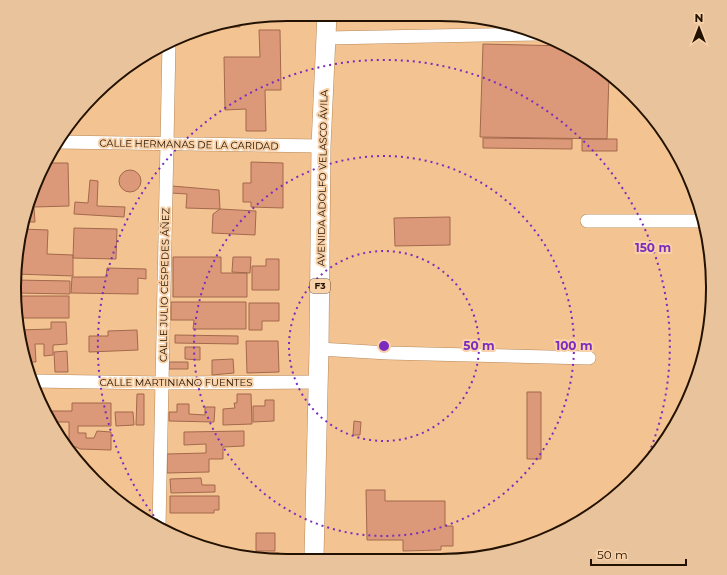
<svg xmlns="http://www.w3.org/2000/svg" width="727" height="575" font-family="Montserrat,sans-serif">
<style>
.building{fill:#db9979;stroke:#a3694c}
.lines{fill:none;stroke-linecap:round;stroke-linejoin:round}
.minor-casing{stroke:#b78959;stroke-width:14}
.highway-casing{stroke:#b78959;stroke-width:20}
.minor{stroke:#fff;stroke-width:13}
.highway{stroke:#fff;stroke-width:19}
.ring{fill:none;stroke:#7b2cbf;stroke-width:2;stroke-dasharray:2 4}
.labels{text-anchor:middle;stroke-width:4;stroke-linejoin:round;paint-order:stroke}
.shield{fill:#f9d2aa;stroke:#634c34;stroke-width:1}
.shield-label{font-size:9px;font-weight:bold;fill:#231201}
.street-label{font-size:10px;fill:#231201;stroke:#f9d2aa}
.rim{fill:none;stroke:#231201;stroke-width:2}
.centre{fill:#7b2cbf;stroke:#f9d2aa;stroke-width:2}
.ring-label{font-size:12px;text-anchor:middle;font-weight:bold;fill:#7b2cbf;stroke:#f9d2aa;stroke-width:4;stroke-linejoin:round;paint-order:stroke}
</style>
<rect width="100%" height="100%" fill="#f3c391"/>
<path class="building" d="M366,14H379V18H366Z
M240,20V27H225V22Z
M259,30H280L281,90H265L266,131H246V109L225,110L224,57H260Z
M483,44L566,46L576,51L609,74L607,139L480,137Z
M483,138L572,139V149L483,148Z
M582,139H617V151H582Z
M251,162L283,163V208L251,207V202H243V183H251Z
M45,163H68L69,206L34,207L35,222H23V216Z
M119 181a11 11 0 1 1 22 0a11 11 0 1 1-22 0Z
M90,180L98,181L97,206L125,207L124,217L74,214L75,202L88,203Z
M172,186L219,190L220,209L186,208L187,194L171,193Z
M220,209L256,211L255,235L212,233L213,214Z
M450,217V245L395,246L394,218Z
M74,228L117,229L116,259L73,258Z
M22,229L48,230L47,254L73,255V276L16,274Z
M173,257H221V273H247V297H173Z
M233,257H251L250,273L232,272Z
M266,259H279V290H252V266H266Z
M107,268L146,269V279L138,278V294L71,293L72,277H106Z
M15,280L70,281V294L15,293Z
M15,296H69V318H18Z
M171,302H246V329H193L194,320H171Z
M249,303H279V321H262V330H249Z
M51,322H66L67,344L53,345V355L44,356V344H35L36,362H25L23,358L20,330L51,329Z
M137,330L138,350L89,352V336H108V331Z
M175,335L238,336V344L175,343Z
M246,341H278L279,372L247,373Z
M185,347H200V360L185,359Z
M67,351L68,372H55L54,352Z
M233,359L234,373L212,375V360Z
M169,362H188V369H169Z
M527,392H541V459H527Z
M137,394H144V425H136Z
M237,394H251L252,424L223,425V409L235,408L234,403H237Z
M265,400H274V421L253,422V406H265Z
M72,403H111V426H78V433H86V438H94L97,431L111,432V450L80,449L76,447H69V422H50L46,414V411H72Z
M177,404H189V414L205,415V407H215L214,422L169,421V412H177Z
M115,412H133L134,425L116,426Z
M354,421L361,422L360,435H353Z
M244,431V446L223,447V459H209V472L167,473V454L206,453V444L184,445V432Z
M201,478L202,485H215V492L171,493L170,479Z
M366,490H385V501H445V526H453V546H441V550L403,551V540H367Z
M170,496H219V510H214V513H170Z
M256,533H275V551H256Z
M279,553V557L249,556V554Z"/>
<g class="lines">
<defs>
<path id="minor" d="M326,38L539,34
M58,142L321,146
M587,221H703
M319,349L388,353L589,358
M33,381L162,383L318,382
M159,526L167,143L169,43"/>
<path id="highway" d="M314,557L319,349L321,146L327,14"/>
</defs>
<use href="#minor" class="minor-casing"/>
<use href="#highway" class="highway-casing"/>
<use href="#minor" class="minor"/>
<use href="#highway" class="highway"/>
</g>
<g class="ring">
<circle cx="384" cy="346" r="95"/>
<circle cx="384" cy="346" r="190"/>
<path d="M165 530A286 286 0 1 1 642 469"/>
</g>
<g class="labels">
<rect class="shield" x="310" y="279" width="20" height="14" rx="3"/>
<g class="shield-label">
<text x="320" y="289">F3</text>
</g>
<g class="street-label">
<text transform="translate(189 144) rotate(1)" y="4">CALLE HERMANAS DE LA CARIDAD</text>
<text transform="translate(322 178) rotate(-89)" y="4">AVENIDA ADOLFO VELASCO ÁVILA</text>
<text transform="translate(164 285) rotate(-89)" y="4">CALLE JULIO CÉSPEDES ÁÑEZ</text>
<text x="176" y="386">CALLE MARTINIANO FUENTES</text>
</g>
</g>
<path d="M0 0H727V575H0ZM287 21H440A266 266 0 0 1 706 287V288A266 266 0 0 1 440 554H287A266 266 0 0 1 21 288V287A266 266 0 0 1 287 21Z" fill="#e8c39c" fill-rule="evenodd"/>
<path class="rim" d="M287 21H440A266 266 0 0 1 706 287V288A266 266 0 0 1 440 554H287A266 266 0 0 1 21 288V287A266 266 0 0 1 287 21Z"/>
<circle cx="384" cy="346" r="6" class="centre"/>
<g class="ring-label">
<text x="653" y="252">150 m</text>
<text x="479" y="350">50 m</text>
<text x="574" y="350">100 m</text>
</g>
<g transform="translate(699 28)" stroke="#f9d2aa" stroke-width="3" paint-order="stroke">
<path d="M0-3L7 15L0 10L-7 15Z" fill="#231201"/>
<text y="-6" font-size="11" font-weight="bold" text-anchor="middle" fill="#231201">N</text>
</g>
<path d="M591 559v6h95v-6" fill="none" stroke="#231201" stroke-width="2"/>
<text x="597" y="559" font-size="12" fill="#231201" stroke="#f9d2aa" stroke-width="3" paint-order="stroke">50 m</text>
</svg>
